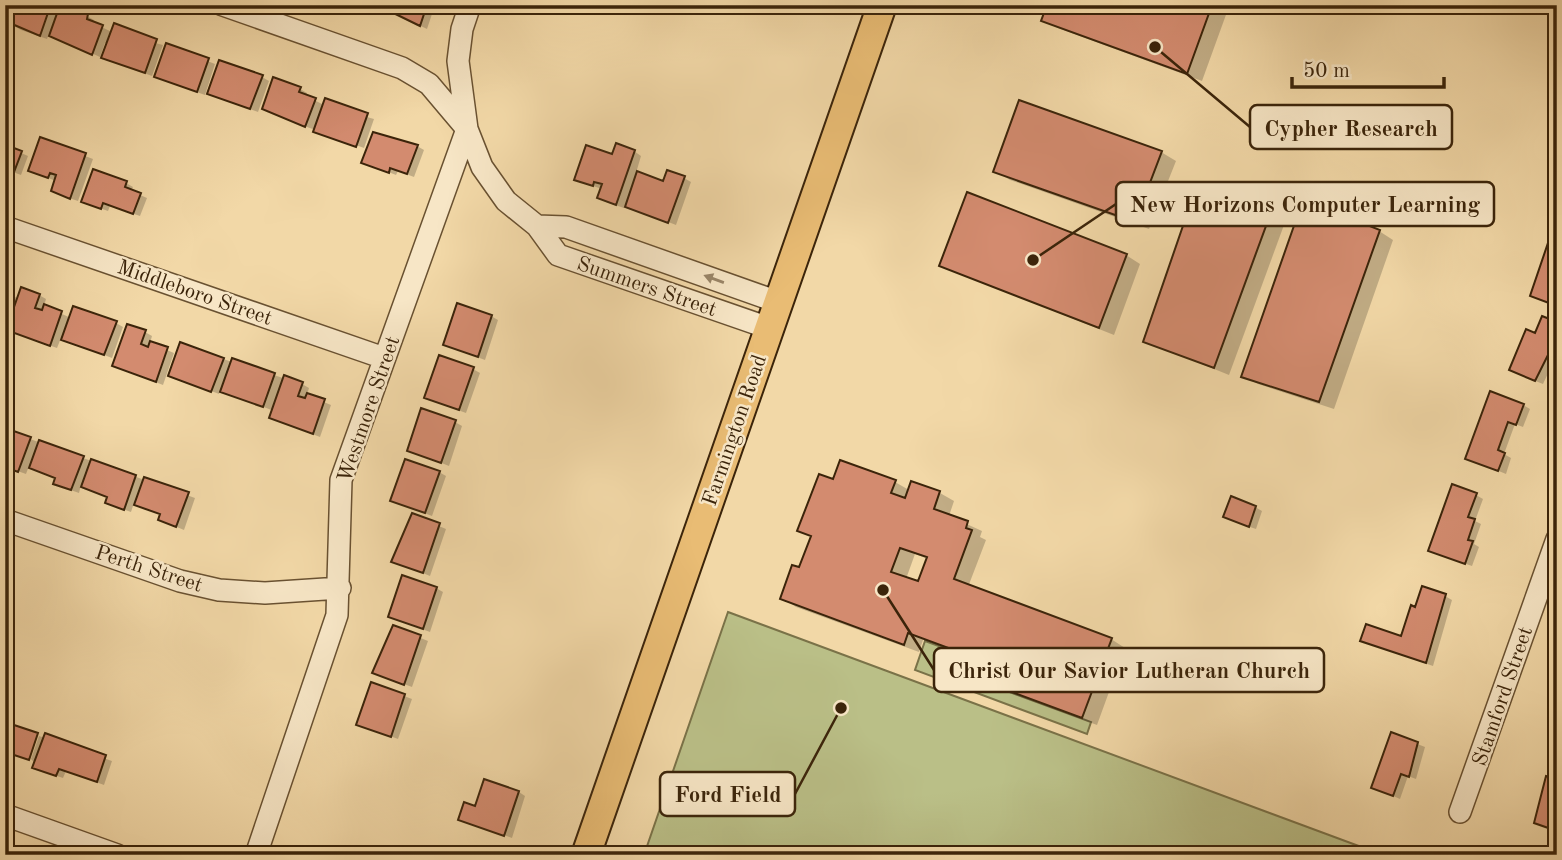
<svg xmlns="http://www.w3.org/2000/svg" width="1562" height="860" font-family="'Old Standard TT',serif">
<style>
.green{fill:#babf87;stroke:#7a7248;stroke-width:2}
.shadow{fill:#0003;fill-rule:evenodd}
.building{fill:#d38b6f;stroke:#3b240a;stroke-width:2;fill-rule:evenodd}
.lines{fill:none;stroke-linecap:round;stroke-linejoin:round}
.minor-casing{stroke:#695131;stroke-width:24}
.major-casing{stroke:#3b240a;stroke-width:32}
.minor{stroke:#f7e6c6;stroke-width:21}
.major{stroke:#e9bc74;stroke-width:28}
.oneway{fill:#998568}
.labels{text-anchor:middle;stroke-width:5;stroke-linejoin:round;paint-order:stroke}
.street-label{font-size:21px;fill:#3b240a;stroke:#f7e6c6}
.leader{fill:none;stroke:#3b240a;stroke-width:2.5}
.callout-dot{fill:#3b240a;stroke:#f7e6c6;stroke-width:2.5}
.callout{fill:#f7e6c6;stroke:#3b240a;stroke-width:2.5}
.callout-label{font-size:23px;text-anchor:middle;font-weight:bold;fill:#3b240a}
</style>
<rect width="100%" height="100%" fill="#f2d8a7"/>
<filter id="stains"><feTurbulence type="fractalNoise" baseFrequency=".00286" numOctaves="4"/><feColorMatrix values="0 0 0 0 .2 0 0 0 0 .09 0 0 0 0 .02 0 0 0 .5 -.17"/></filter>
<radialGradient id="worn" r=".72"><stop offset=".6" stop-color="#630" stop-opacity="0"/><stop offset="1" stop-color="#630" stop-opacity=".3"/></radialGradient>
<path class="green" d="M728,612L1383,855H644Z
M925,641L961,654L955,672L1091,722L1087,734L915,670Z"/>
<path class="shadow" d="M5,5H41L59,14L87,16L94,20L93,23L112,32L163,45L152,76L111,61L108,44L105,43L100,57L49,34L47,39L21,30L14,26Z
M363,5H375L373,10Z
M377,5H435L427,29Z
M1049,5H1215L1227,12L1202,81L1058,28L1044,20Z
M167,45L215,64L205,95L163,80Z
M262,77L269,81L258,112L216,97Z
M300,89L307,93L306,96L324,105L374,119L364,148L280,117Z
M41,139L93,159L78,201L60,195L56,181L30,171Z
M5,140L14,145L12,149L28,156L21,175L5,169Z
M417,146L424,150L414,177L398,171L396,175L363,162Z
M634,151L641,156L636,173L664,183L684,178L691,182L676,225L625,205L624,208L606,202L599,198L602,189L584,183L613,156Z
M1161,152L1176,161L1149,229L1010,180L995,171Z
M126,183L133,187L131,191L147,198L140,216L110,206L108,211L91,205Z
M1269,217L1284,225L1229,375L1145,341Z
M1379,231L1393,240L1334,409L1258,384L1243,376Z
M1126,255L1140,264L1114,335L941,266Z
M5,292L19,299L39,295L46,299L44,306L71,318L116,323L123,327L112,358L61,338L57,348L15,333L11,323L5,321Z
M491,316L498,320L485,360L445,345Z
M1557,324V354L1543,384L1518,374Z
M145,332L152,336L150,343L174,353L163,385L114,366Z
M223,359L302,384L309,388L307,395L331,405L320,437L278,421L271,417L274,411L220,390L219,394L170,375Z
M473,369L480,373L466,413L433,401Z
M1523,405L1530,409L1523,427L1515,424L1504,454L1511,458L1506,474L1467,458Z
M455,422L462,426L449,466L409,450Z
M30,439L195,498L184,530L160,520L162,515L134,503L131,512L114,506L109,497L81,485L79,493L62,487L57,478L29,466L26,474L9,468Z
M439,472L446,476L432,516L392,501Z
M834,481L895,482L909,490L912,483L940,493L954,501L949,516L982,531L980,537L986,540L968,587L1111,639L1125,648L1097,725L974,680L960,672L966,656L923,640L919,652L796,607L782,598L800,570L812,537L800,530ZM915,554L928,559L920,584L906,579Z
M1476,495L1483,499L1475,521L1481,524L1474,544L1479,547L1472,566L1437,554Z
M1255,507L1262,511L1256,529L1232,521Z
M413,515L446,529L430,576L393,561Z
M436,588L443,592L430,632L390,617Z
M1445,596L1452,600L1433,666L1369,644L1402,638L1416,609Z
M394,627L428,641L412,687L374,673Z
M372,684L412,699L398,739L358,724Z
M1392,734L1425,747L1416,779L1408,776L1400,799L1373,787Z
M39,736L112,761L104,785L66,771L63,778L42,771L31,759Z
M1557,746V767L1551,764Z
M519,792L525,796L512,838L460,819L476,808Z"/>
<path class="building" d="M5,5L50,7L40,36L5,21Z
M60,5L88,14L87,19L103,25L92,55L49,36Z
M377,5H427L420,26Z
M1047,5H1212L1187,74L1041,21Z
M114,23L157,39L145,73L101,58Z
M166,43L209,58L197,92L154,77Z
M219,60L263,75L250,109L207,94Z
M273,77L301,87L299,92L316,98L305,127L262,109Z
M325,98L368,113L356,147L313,132Z
M1019,100L1162,151L1135,222L993,172Z
M373,132L418,145L407,174L390,168L389,173L361,163Z
M40,137L86,153L70,199L51,191L56,175L50,173L48,178L28,171Z
M5,138L6,145L22,151L14,172L5,169Z
M616,143L635,150L616,205L597,198L602,184L594,182L593,186L574,180L586,145L612,154Z
M93,169L127,181L125,187L141,193L133,214L103,203L101,209L81,202Z
M667,170L685,176L668,223L625,207L637,171L663,181Z
M1196,188L1270,215L1214,368L1143,342Z
M967,192L1127,254L1099,328L939,266Z
M1303,200L1380,230L1319,402L1241,377Z
M1550,237L1557,239V306L1530,296Z
M21,287L40,294L35,308L42,310L44,304L62,311L50,346L6,330Z
M457,303L492,315L478,357L443,345Z
M73,306L117,321L104,355L61,340Z
M1542,316L1557,322V337L1535,381L1509,370L1526,329L1535,333Z
M127,324L146,330L141,344L148,347L150,341L168,347L156,382L112,366Z
M180,342L224,358L211,392L168,376Z
M439,355L474,367L459,410L424,398Z
M232,358L275,373L263,407L220,392Z
M284,375L303,382L298,396L305,398L307,393L325,399L313,434L269,418Z
M1490,391L1524,404L1516,425L1508,422L1498,450L1505,453L1498,471L1465,459Z
M421,408L456,420L441,463L407,451Z
M5,428L31,437L18,472L5,467Z
M39,440L84,456L71,490L53,484L55,478L29,468Z
M91,459L136,475L124,510L105,503L107,497L81,487Z
M405,459L440,471L425,513L390,501Z
M840,460L896,480L891,493L905,498L911,481L940,491L934,509L968,521L966,528L972,530L954,579L1112,638L1082,718L958,672L965,654L908,633L904,645L780,599L792,565L799,567L811,536L797,531L819,474L833,479ZM900,548L927,557L918,581L891,572Z
M144,477L189,492L176,527L158,520L160,514L134,505Z
M1452,484L1477,493L1468,517L1475,519L1468,540L1473,541L1465,564L1428,551Z
M1231,496L1256,506L1249,527L1223,517Z
M412,513L440,523L423,573L391,562Z
M402,575L437,587L423,629L388,617Z
M1422,586L1446,594L1426,663L1360,641L1366,624L1401,636L1411,605L1415,607Z
M393,625L421,635L404,685L372,673Z
M371,682L405,694L391,737L356,725Z
M5,722L38,733L29,760L5,752Z
M1391,732L1418,742L1409,777L1401,774L1393,796L1371,788Z
M45,733L106,755L97,782L59,769L56,776L32,768Z
M1546,776L1557,780V831L1534,823Z
M484,779L519,791L504,836L458,820L464,802L475,806Z"/>
<g class="lines">
<defs>
<path id="minor" d="M223,5L402,68L429,84L467,129L482,167L506,201L537,226L558,255L769,328
M537,226L566,227L778,302
M5,227L384,358
M5,520L180,581L219,590L265,593L340,588
M1460,812L1557,539
M5,815L117,855
M256,855L337,615L341,480L467,129L458,61L462,29L470,5"/>
<path id="major" d="M586,855L882,5"/>
</defs>
<use href="#minor" class="minor-casing"/>
<use href="#major" class="major-casing"/>
<use href="#minor" class="minor"/>
<use href="#major" class="major"/>
</g>
<defs><path id="oneway-solid" d="M-6-.8H1V-3.2L6.5 0L1 3.2V.8H-6Z" transform="scale(1.75)"/></defs>
<use class="oneway" href="#oneway-solid" transform="translate(714 279) rotate(-160)"/>
<g class="labels">
<g class="street-label">
<text transform="translate(647 286) rotate(19)" y="7">Summers Street</text>
<text transform="translate(195 292) rotate(19)" y="7">Middleboro Street</text>
<text transform="translate(368 409) rotate(-71)" y="7">Westmore Street</text>
<text transform="translate(734 430) rotate(-71)" y="7">Farmington Road</text>
<text transform="translate(149 568) rotate(18)" y="7">Perth Street</text>
<text transform="translate(1502 696) rotate(-71)" y="7">Stamford Street</text>
</g>
</g>
<path class="leader" d="M1155 47L1250 127M1033 260L1116 204M883 590L934 670M841 708L795 794"/>
<g class="callout-dot">
<circle cx="1155" cy="47" r="7"/>
<circle cx="1033" cy="260" r="7"/>
<circle cx="883" cy="590" r="7"/>
<circle cx="841" cy="708" r="7"/>
</g>
<g class="callout">
<rect x="1250" y="105" width="202" height="44" rx="7"/>
<rect x="1116" y="182" width="378" height="44" rx="7"/>
<rect x="934" y="648" width="390" height="44" rx="7"/>
<rect x="660" y="772" width="135" height="44" rx="7"/>
</g>
<g class="callout-label">
<text x="1351" y="136">Cypher Research</text>
<text x="1305" y="212">New Horizons Computer Learning</text>
<text x="1129" y="678">Christ Our Savior Lutheran Church</text>
<text x="728" y="802">Ford Field</text>
</g>
<rect width="1562" height="860" fill="none" stroke="#f2d8a7" stroke-width="28"/>
<rect x="7" y="7" width="1548" height="846" fill="none" stroke="#3b240a" stroke-width="3.5"/>
<rect x="14" y="14" width="1534" height="832" fill="none" stroke="#3b240a" stroke-width="2"/>
<path d="M1292 77v10h152v-10" fill="none" stroke="#3b240a" stroke-width="3.5"/>
<text x="1303" y="77" font-size="21" fill="#3b240a" stroke="#f7e6c6" stroke-width="5" paint-order="stroke">50 m</text>
<rect width="100%" height="100%" filter="url(#stains)"/>
<rect width="100%" height="100%" fill="url(#worn)"/>
</svg>
